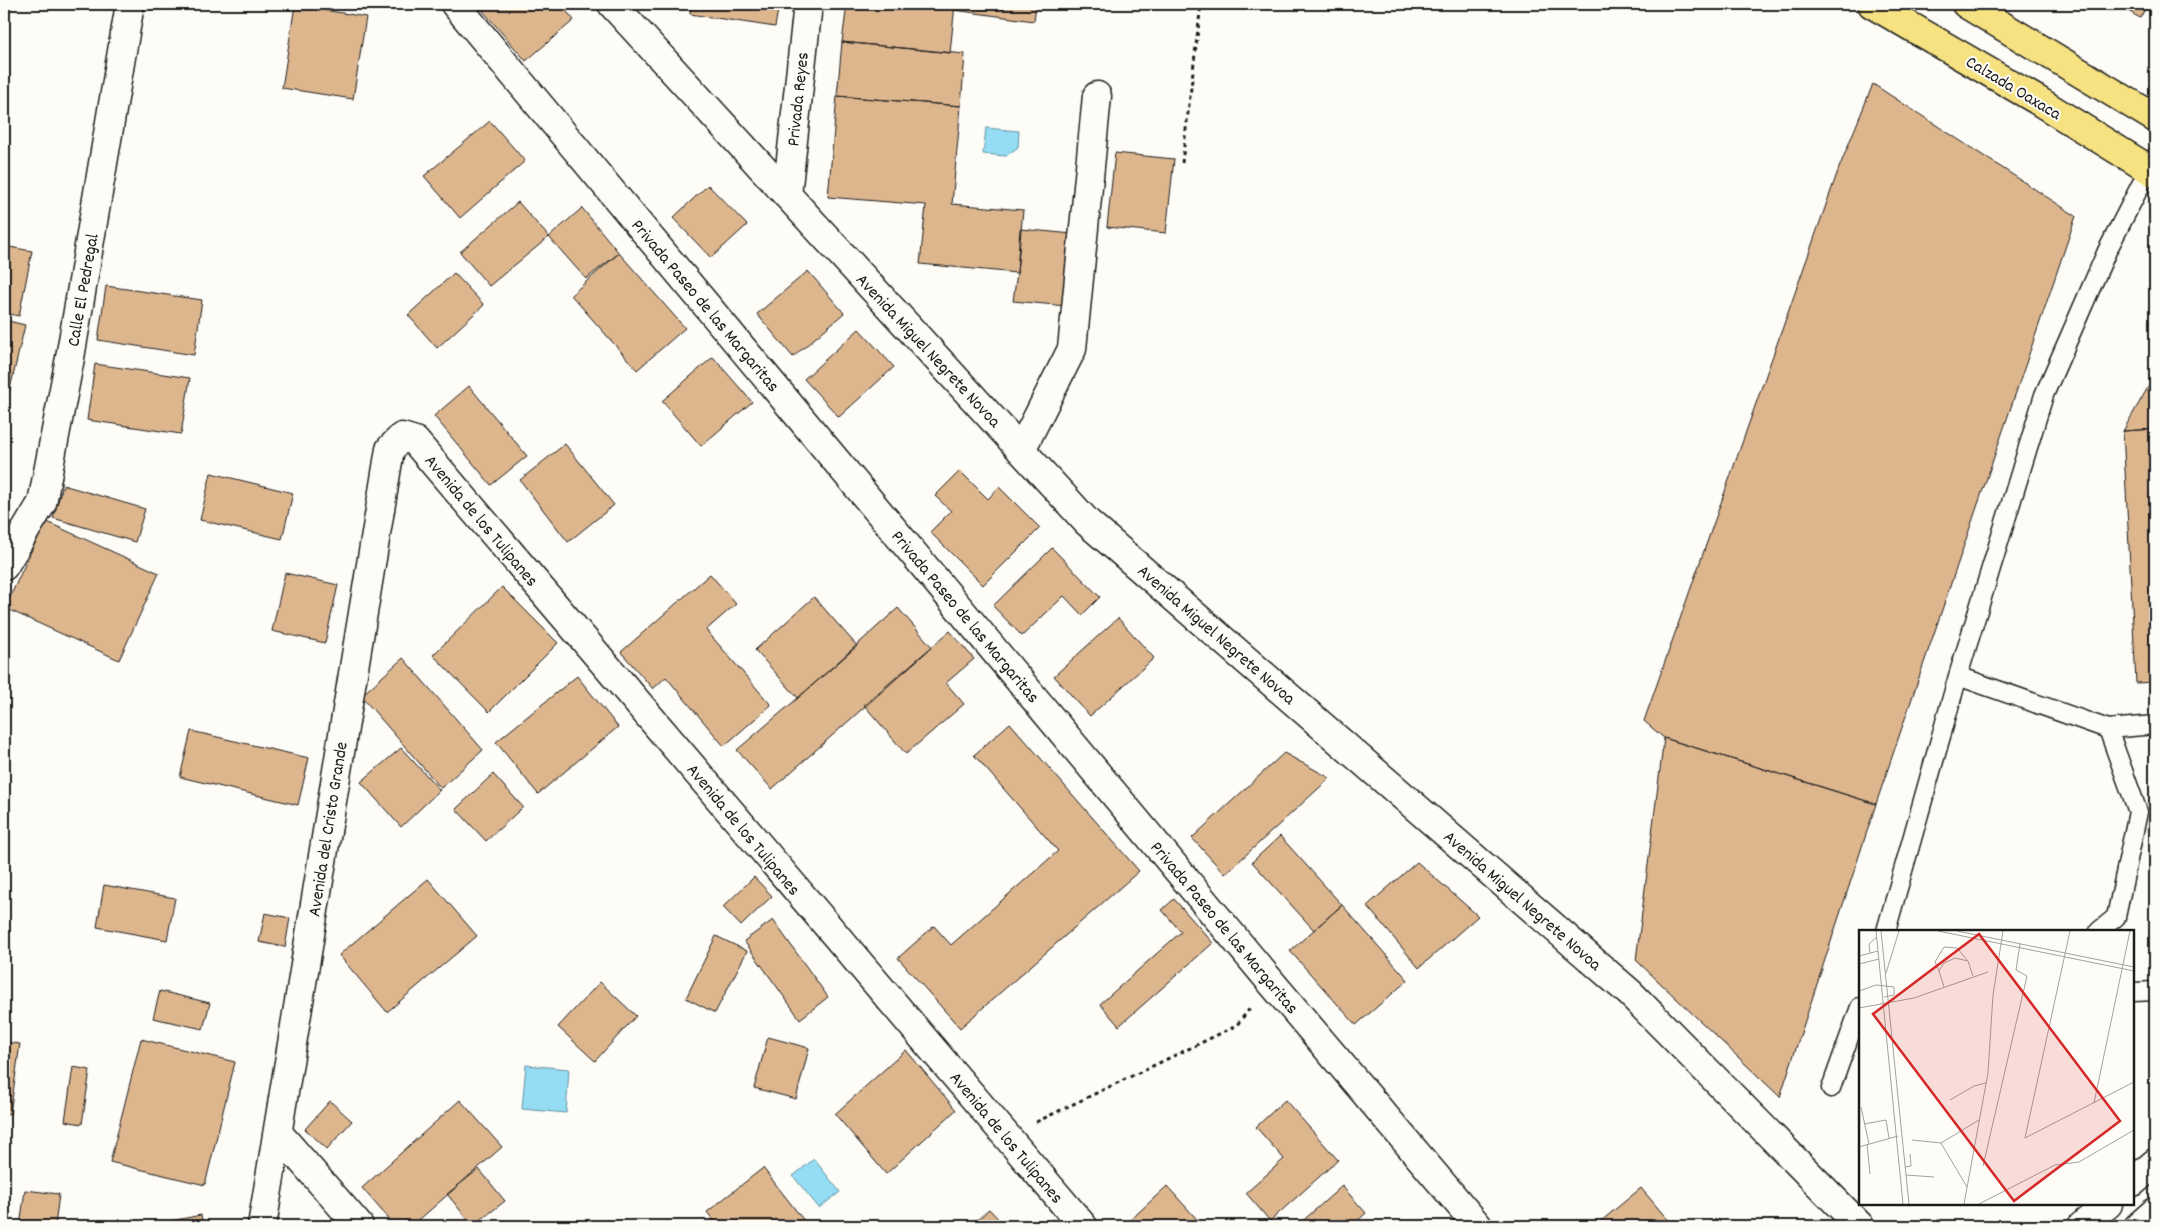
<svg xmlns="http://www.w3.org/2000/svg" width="2159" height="1230" font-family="Dekko,sans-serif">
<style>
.water{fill:#94ddf5;stroke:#64909e}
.building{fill:#ddb68e;stroke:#1c1c1c}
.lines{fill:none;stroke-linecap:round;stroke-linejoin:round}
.lane-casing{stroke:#1c1c1c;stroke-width:21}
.street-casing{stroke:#1c1c1c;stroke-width:31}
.secondary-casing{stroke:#1c1c1c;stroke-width:31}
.primary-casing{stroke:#1c1c1c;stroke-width:31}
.path{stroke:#1c1c1c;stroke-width:3;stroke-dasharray:4 4;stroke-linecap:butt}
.lane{stroke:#fdfcf7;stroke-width:18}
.street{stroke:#fdfcf7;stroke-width:28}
.secondary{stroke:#fdfcf7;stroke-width:28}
.primary{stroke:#f6e281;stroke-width:28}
.labels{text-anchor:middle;stroke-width:4;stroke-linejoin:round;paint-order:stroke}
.street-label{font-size:18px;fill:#1c1c1c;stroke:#fdfcf7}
.inset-road{fill:none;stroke:#a3a29f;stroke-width:1}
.view{fill:#d62828;fill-opacity:0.15;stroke:#d62828;stroke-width:2.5}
.inset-edge{fill:none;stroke:#1c1c1c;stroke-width:2.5}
</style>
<rect width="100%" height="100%" fill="#fdfcf7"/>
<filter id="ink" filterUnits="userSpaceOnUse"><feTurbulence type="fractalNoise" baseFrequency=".02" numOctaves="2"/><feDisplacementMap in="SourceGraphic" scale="10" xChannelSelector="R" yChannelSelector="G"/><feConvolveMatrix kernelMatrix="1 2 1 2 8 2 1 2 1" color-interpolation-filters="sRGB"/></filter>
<g filter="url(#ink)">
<path class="water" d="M986,128L1019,131L1018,147L1006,156L983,154Z
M526,1065L569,1069L566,1113L522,1109Z
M814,1159L840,1192L819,1208L793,1176Z"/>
<path class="building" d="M477,4H560L574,20L526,61Z
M691,4H779L775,27L690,14Z
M847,4H955L950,53L842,42Z
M955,4H1036L1034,21L954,10Z
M2116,4H2148L2140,18Z
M295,5L366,17L353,99L282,88Z
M842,42L965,54L961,106L837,96Z
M1873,84L2076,216L1876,804L1664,738L1644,721L1839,168Z
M837,96L961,106L952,204L1023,210L1017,273L920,264L926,205L828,197Z
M490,121L525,161L460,218L424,176Z
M1115,153L1174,159L1166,233L1107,227Z
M708,185L747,225L711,258L673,218Z
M518,202L549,237L489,286L460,252Z
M582,208L619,253L586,279L549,237Z
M1020,229L1073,234L1066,306L1013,301L1017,273Z
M4,246L32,251L19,316L4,313Z
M619,253L685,328L637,370L571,295Z
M808,271L844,313L793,357L757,314Z
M454,273L484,305L437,348L408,315Z
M106,286L202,300L194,355L98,340Z
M4,320L25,325L7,402L4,401Z
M859,329L894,367L839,417L804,379Z
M713,357L752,402L701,446L662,401Z
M95,364L190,378L181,434L87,420Z
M2155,375V429L2123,431Z
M469,386L527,456L491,485L434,416Z
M2155,429V682L2136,683L2123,431Z
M565,444L614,505L568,542L520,480Z
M960,471L988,499L999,487L1040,528L983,585L930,532L951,511L935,496Z
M211,473L293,493L282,539L200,520Z
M63,485L145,509L135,542L53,518Z
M45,521L159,573L119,660L5,608Z
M1052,548L1100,597L1082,615L1064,596L1022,636L993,606Z
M285,573L338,585L325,643L272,631Z
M710,574L736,604L706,630L771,705L724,746L666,677L653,689L621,652Z
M502,587L558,643L489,712L433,655Z
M814,597L857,646L798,698L755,650Z
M898,608L932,647L772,789L737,750L798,698Z
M1118,618L1154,658L1090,716L1054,676Z
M950,631L974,659L946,683L964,704L906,754L864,705Z
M403,658L483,750L441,788L361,696Z
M577,676L618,727L538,794L496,742Z
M1010,723L1139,871L960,1028L898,958L934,926L951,945L1058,851L974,755Z
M191,731L309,758L298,805L180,777Z
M1664,738L1876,804L1780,1097L1636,960Z
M401,748L440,790L401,827L361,782Z
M1284,753L1330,778L1225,874L1192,838Z
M493,774L523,807L486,841L456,809Z
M1280,836L1342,905L1314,930L1252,862Z
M1417,862L1478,916L1419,968L1367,906Z
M754,877L772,896L741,926L723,907Z
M428,879L477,936L387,1012L339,955Z
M104,885L175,898L167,940L97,927Z
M1174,899L1213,943L1119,1026L1100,1004L1181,932L1162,910Z
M1342,905L1408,980L1356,1025L1290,951Z
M265,913L290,918L285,947L259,942Z
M773,920L828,997L800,1019L744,941Z
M716,936L747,951L715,1013L686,998Z
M600,982L636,1016L595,1061L558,1027Z
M160,991L210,1003L203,1029L153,1018Z
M768,1037L809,1048L796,1099L754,1088Z
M141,1039L235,1062L205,1185L110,1162Z
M4,1042L20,1044L10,1114L4,1113Z
M906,1050L956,1110L886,1174L835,1114Z
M73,1067L90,1070L82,1124L65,1121Z
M460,1100L502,1147L412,1226H395L362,1188Z
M1285,1100L1338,1160L1270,1221L1246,1193L1284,1159L1256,1127Z
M330,1101L352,1121L327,1149L305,1129Z
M763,1168L805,1222L800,1226H718L707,1212Z
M479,1169L505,1201L473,1226L447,1194Z
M1167,1186L1203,1226H1124Z
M1342,1186L1366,1213L1352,1226H1297Z
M1641,1188L1673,1226H1595Z
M25,1190L59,1194L55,1226H20Z
M989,1209L1005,1226H971Z
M201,1215L203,1226H146Z
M1052,1219L1060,1226H1045Z"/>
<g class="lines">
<defs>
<path id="lane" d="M1958,676L2108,729L2138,812L2116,917L2099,931
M2108,729L2155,725
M1886,931L1958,676L2044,395L2107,251L2155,157
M2133,992L2155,991
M1831,1088L1860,1007"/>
<path id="street" d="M455,4L1271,982L1478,1226
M787,195L808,4
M1021,450L1072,349L1097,96
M4,566L42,503L70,358L130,4
M278,1133L359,1226
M2133,1182L2155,1163
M262,1226L390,449L402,437L415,441L1083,1226
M2082,1226L2108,1204
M2139,1226L2155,1212"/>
<path id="secondary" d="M612,4L1087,522L1630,993L1860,1226"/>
<path id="primary" d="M1872,4L2037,100L2155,173
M1966,4L2155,118"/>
</defs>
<use href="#lane" class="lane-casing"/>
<use href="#street" class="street-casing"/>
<use href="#secondary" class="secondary-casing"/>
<use href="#primary" class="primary-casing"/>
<path class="path" d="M1182,163L1201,4
M1036,1122L1236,1026L1251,1007"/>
<use href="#lane" class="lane"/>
<use href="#street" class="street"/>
<use href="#secondary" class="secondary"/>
<use href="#primary" class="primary"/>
</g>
</g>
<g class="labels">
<g class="street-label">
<text transform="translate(2014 87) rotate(31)" y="6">Calzada Oaxaca</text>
<text transform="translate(797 99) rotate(-84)" y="6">Privada Reyes</text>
<text transform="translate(82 290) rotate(-80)" y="6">Calle El Pedregal</text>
<text transform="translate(706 305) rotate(50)" y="6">Privada Paseo de las Margaritas</text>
<text transform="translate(929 350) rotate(47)" y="6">Avenida Miguel Negrete Novoa</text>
<text transform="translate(482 520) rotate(50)" y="6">Avenida de los Tulipanes</text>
<text transform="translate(966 616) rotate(50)" y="6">Privada Paseo de las Margaritas</text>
<text transform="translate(1217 634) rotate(41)" y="6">Avenida Miguel Negrete Novoa</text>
<text transform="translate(327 829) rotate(-81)" y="6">Avenida del Cristo Grande</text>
<text transform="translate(744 829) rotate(50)" y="6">Avenida de los Tulipanes</text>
<text transform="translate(1523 900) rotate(41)" y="6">Avenida Miguel Negrete Novoa</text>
<text transform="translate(1225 927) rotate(50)" y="6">Privada Paseo de las Margaritas</text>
<text transform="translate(1007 1137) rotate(50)" y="6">Avenida de los Tulipanes</text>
</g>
</g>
<g transform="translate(1859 930)">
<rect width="275" height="275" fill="#fdfcf7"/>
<path class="inset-road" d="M17,1L44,274M22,1L50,274M79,1L275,41M98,1L275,37M211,1L166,208L275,152M11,23L10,14L18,7M0,26L19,21M0,34L20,29M80,41L76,32L85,17L98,18L108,30M27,43L40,1M85,57L80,41L85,33L96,28L109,31L114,46M0,61L17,55L35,57V65L25,67M0,78L55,68L129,42M91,170L115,156L127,153M235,173L271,1M2,177L10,214M5,194L27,190L30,208M53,210L82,213L108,257M82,213L120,190M8,214L11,244M0,217L39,206M124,236L168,46L157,40L161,14M46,237L52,236L51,224M47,245L75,247M105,274L129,143L134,65L144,1M120,274L196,235L220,232L275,200"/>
<path class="view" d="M120,4L261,191L155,271L14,84Z"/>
<rect width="275" height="275" class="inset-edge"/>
</g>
<rect width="2159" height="1230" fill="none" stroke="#fdfcf7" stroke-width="20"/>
<rect x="10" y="10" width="2139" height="1210" fill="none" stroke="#1c1c1c" stroke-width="2" filter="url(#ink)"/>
</svg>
